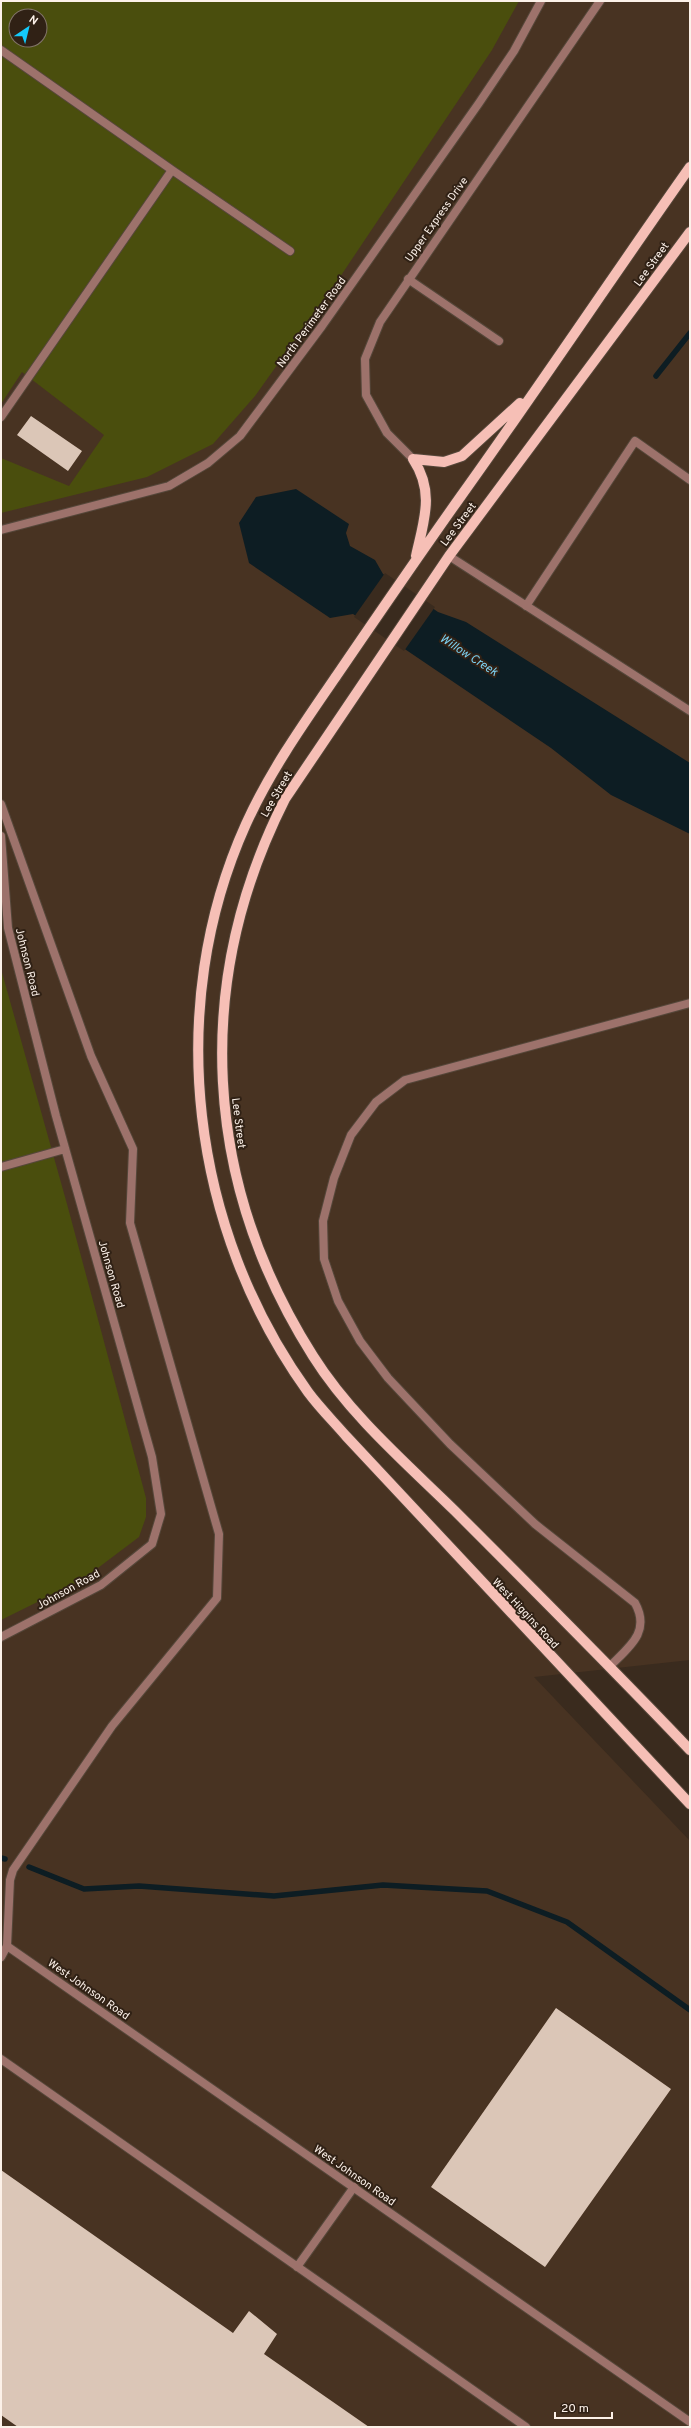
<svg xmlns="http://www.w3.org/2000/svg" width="691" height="2428" font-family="Overpass,sans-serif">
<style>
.built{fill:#483322;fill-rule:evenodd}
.green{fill:#4a4e0d;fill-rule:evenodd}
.water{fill:#0d1d23}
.pier{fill:#3a2b1e}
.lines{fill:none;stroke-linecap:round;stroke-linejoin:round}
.stream{stroke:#0d1d23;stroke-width:5.5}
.building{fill:#dbc6b7}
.lane-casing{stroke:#55473a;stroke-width:10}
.street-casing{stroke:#55473a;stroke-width:10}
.primary-casing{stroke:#55473a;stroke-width:12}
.lane{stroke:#9d726b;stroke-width:8}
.street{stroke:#9d726b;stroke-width:8}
.primary{stroke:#f6bfb6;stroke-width:10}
.labels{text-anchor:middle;stroke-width:4;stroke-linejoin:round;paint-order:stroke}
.street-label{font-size:11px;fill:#fcf1e9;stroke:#302115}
.water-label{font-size:12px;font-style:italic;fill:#7dd2f2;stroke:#302115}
</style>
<rect width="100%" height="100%" fill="#3a2b1e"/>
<path class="built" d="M1,1H690V1660L534,1677L690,1841V2427H1ZM16,16H40V40H16Z"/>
<path class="green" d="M1,1H519L492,50L342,274L255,396L213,444L147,477L1,513V458L69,486L104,435L22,372L1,404ZM16,16H40V40H16Z
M1,969L67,1204L146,1498V1517L139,1537L82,1580L1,1620Z"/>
<path class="water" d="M296,489L349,524L346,533L350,546L375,560L383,574L438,612L466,622L690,763V834L611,795L551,748L353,614L330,618L249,563L239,523L256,497Z"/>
<path class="pier" d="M385,573L435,607L404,651L354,617Z"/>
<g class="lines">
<path class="stream" d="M656,376L690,333
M1,1858L5,1859
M29,1867L84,1889L139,1886L274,1896L383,1885L487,1891L567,1922L690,2010"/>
</g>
<path class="building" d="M31,416L82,451L68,471L17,435Z
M556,2008L671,2089L545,2267L431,2187Z
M1,2170L233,2333L249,2311L277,2334L264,2354L369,2427H18L1,2415Z"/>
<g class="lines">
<defs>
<path id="lane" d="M1,50L172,170
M408,279L499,341
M1,417L172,170L290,251
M1,530L169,486L208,463L240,436L322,326L479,103L514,51L541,1
M449,556L690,711
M526,606L635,441L690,480
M1,804L91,1056L133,1149L130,1223L219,1534L217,1598L112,1726L13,1870L10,1880L7,1946L1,1957
M1,836L8,928L56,1116L152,1457L161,1514L152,1544L101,1585L1,1637
M1,1167L65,1149
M610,1666C629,1647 651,1632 635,1603L535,1524L450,1444L388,1378L360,1341L338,1301L324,1259L323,1221L334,1178L351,1135L376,1102L405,1080L690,1003
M1,2059L526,2427
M297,2267L354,2187"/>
<path id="street" d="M413,459L387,433L366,395L365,359L380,322L600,1
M7,1946L690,2422"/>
<path id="primary" d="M690,167C613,276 539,387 461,496C419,555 378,615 337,675C304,723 270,771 246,824C163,1008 191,1230 308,1392C319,1407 333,1421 346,1436L690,1804
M690,232L449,556L285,799C192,983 203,1182 313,1356C350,1415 406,1463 455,1511C534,1590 613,1669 690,1750
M413,459L444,462L462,456L520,403
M413,459C435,492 424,520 416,556"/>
</defs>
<use href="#lane" class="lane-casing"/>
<use href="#street" class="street-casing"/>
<use href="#primary" class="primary-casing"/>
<use href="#lane" class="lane"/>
<use href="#street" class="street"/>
<use href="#primary" class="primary"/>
</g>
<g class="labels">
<g class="street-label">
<text transform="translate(436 219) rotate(-55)" y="4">Upper Express Drive</text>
<text transform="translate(651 264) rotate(-54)" y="4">Lee Street</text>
<text transform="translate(311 322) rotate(-54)" y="4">North Perimeter Road</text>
<text transform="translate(458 524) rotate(-53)" y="4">Lee Street</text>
<text transform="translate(276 794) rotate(-60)" y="4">Lee Street</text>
<text transform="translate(28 962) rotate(76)" y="4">Johnson Road</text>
<text transform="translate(239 1123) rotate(83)" y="4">Lee Street</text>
<text transform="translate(112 1274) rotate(74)" y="4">Johnson Road</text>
<text transform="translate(68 1589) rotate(-29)" y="4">Johnson Road</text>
<text transform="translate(526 1613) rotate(47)" y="4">West Higgins Road</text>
<text transform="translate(89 1989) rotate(35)" y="4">West Johnson Road</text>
<text transform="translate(355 2175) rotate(35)" y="4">West Johnson Road</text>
</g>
<g class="water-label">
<text transform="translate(469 655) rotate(33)" y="4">Willow Creek</text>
</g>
</g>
<rect width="691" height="2428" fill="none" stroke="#fcf1e9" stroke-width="4"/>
<g transform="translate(28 28) rotate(35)"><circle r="19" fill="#302115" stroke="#82746a"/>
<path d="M0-3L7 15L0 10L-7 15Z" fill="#13cafb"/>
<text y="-6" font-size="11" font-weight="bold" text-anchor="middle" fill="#fcf1e9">N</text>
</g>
<path d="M555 2412v6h57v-6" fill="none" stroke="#fcf1e9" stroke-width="2"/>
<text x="561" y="2412" font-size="12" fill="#fcf1e9" stroke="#302115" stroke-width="3" paint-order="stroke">20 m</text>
</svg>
